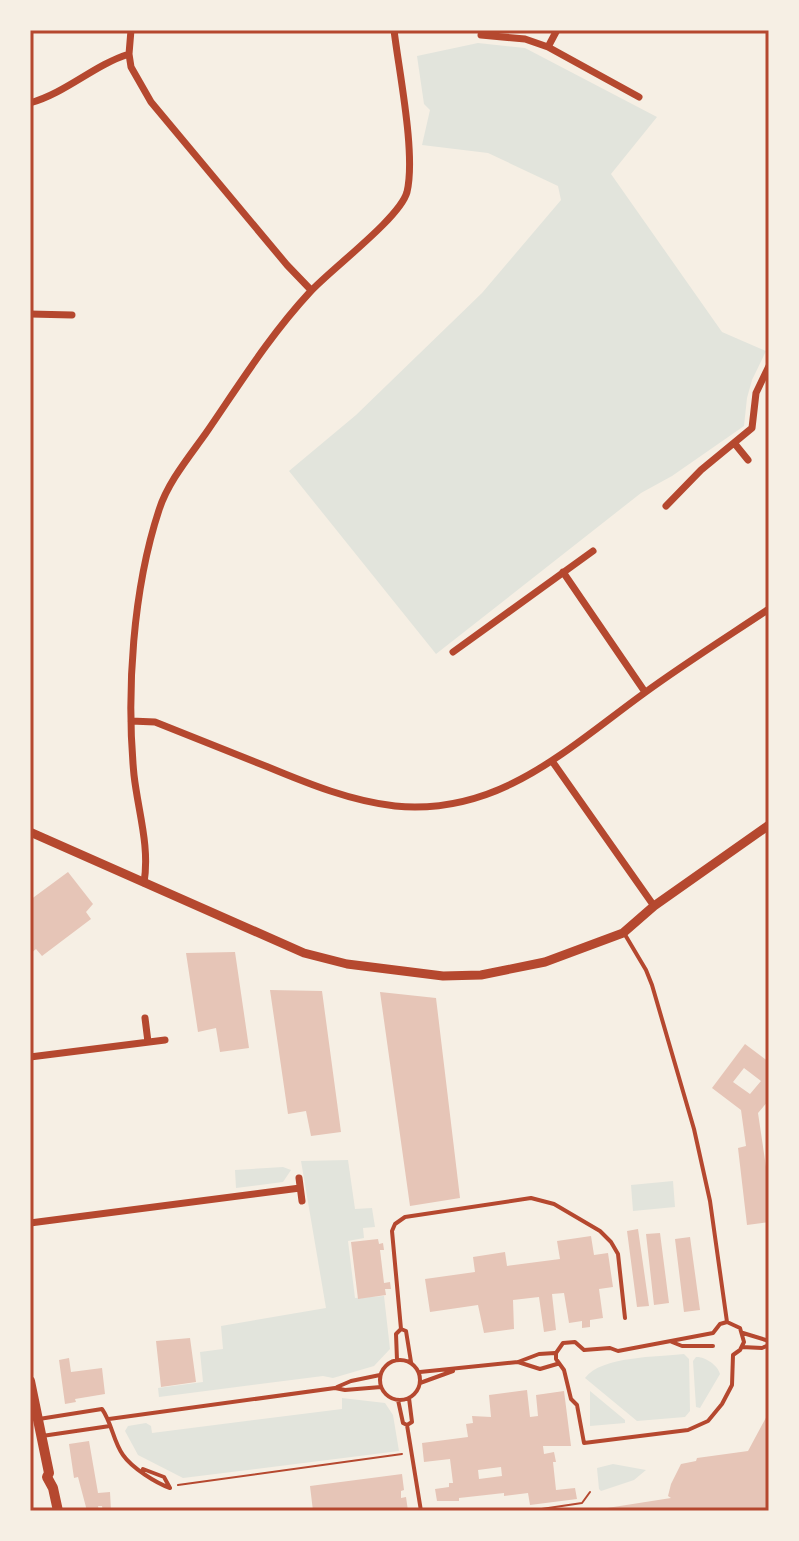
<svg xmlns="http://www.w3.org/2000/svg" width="799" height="1541" font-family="Ubuntu,sans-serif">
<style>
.green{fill:#e2e4dc}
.building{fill:#e6c5b7;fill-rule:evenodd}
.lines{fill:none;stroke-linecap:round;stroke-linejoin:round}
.path{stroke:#b5482f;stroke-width:2}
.service{stroke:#b5482f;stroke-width:4}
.minor{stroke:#b5482f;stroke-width:7}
.tertiary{stroke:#b5482f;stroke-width:9}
.secondary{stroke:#b5482f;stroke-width:10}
.neatline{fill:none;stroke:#b5482f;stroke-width:3}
</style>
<rect width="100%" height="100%" fill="#f6efe4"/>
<path class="green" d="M478,43L525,48L657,117L611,174L722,332L766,351L752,380L747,398L744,426L672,476L641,493L436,654L289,471L356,415L482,293L561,200L558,186L488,153L422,145L430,110L424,104L417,56Z
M348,1160L355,1209L372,1208L375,1227L363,1228L364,1238L348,1241L355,1298L384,1296L390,1349L374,1366L333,1378L323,1376L159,1397L158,1388L203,1382L200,1352L223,1349L221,1326L326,1308L301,1161Z
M283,1167L291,1170L283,1182L236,1188L235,1170Z
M673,1181L675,1207L633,1211L631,1185Z
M684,1354L689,1359L690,1411L685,1417L637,1421L585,1378C601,1356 658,1357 684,1354Z
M696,1357C704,1356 718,1365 720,1374L700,1408L696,1407L693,1361Z
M590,1391L625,1420V1423L590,1426Z
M342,1398L385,1403L393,1415L399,1451L183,1478L138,1455L125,1431L128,1426L146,1423L151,1426L152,1433L342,1409Z
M613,1464L646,1470L634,1480L601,1491L599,1489L597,1468Z"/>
<path class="building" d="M68,872L93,904L86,912L91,919L42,956L36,949L30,954V900Z
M235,952L249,1048L220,1052L216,1028L198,1032L186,953Z
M270,990L322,991L341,1132L311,1136L306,1111L288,1114Z
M380,992L436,998L460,1198L410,1206Z
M745,1044L769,1062V1100L758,1113L769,1187V1222L747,1225L738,1148L746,1146L741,1110L712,1088ZM744,1068L761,1081L750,1094L733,1082Z
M638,1229L649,1306L637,1307L627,1231Z
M660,1233L669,1303L654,1305L646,1234Z
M591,1236L594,1255L608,1253L613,1287L599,1289L603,1318L590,1320V1327L582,1328V1321L569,1323L564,1293L552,1294L556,1330L544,1332L539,1297L513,1300L514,1329L484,1333L478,1305L430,1312L425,1279L475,1272L473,1257L505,1252L507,1266L560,1259L557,1241Z
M690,1237L700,1310L684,1312L675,1239Z
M378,1239L379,1244L383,1243L384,1250H380L384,1283L390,1282L391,1289H385L386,1295L358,1299L351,1242Z
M190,1338L196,1382L161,1387L156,1341Z
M69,1358L71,1372L102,1368L105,1394L75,1399L76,1402L65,1404L59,1360Z
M527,1390L530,1417L538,1416L536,1395L564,1391L571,1446H543L544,1454L554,1452L556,1462H553L556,1490L575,1488L577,1499L530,1505L528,1493L504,1496V1493L459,1498V1501H437L435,1489L449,1487V1483H453L450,1459L424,1462L422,1443L468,1437L466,1424L473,1423L472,1416L491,1417L489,1395ZM501,1467L502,1476L479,1479L478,1470Z
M769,1412V1511H588L671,1498L668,1496L671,1484L681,1464L696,1461L697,1458L748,1451Z
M89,1441L98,1493L110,1492L111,1511H103L102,1506H98L99,1511H87L78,1477L74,1478L69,1444Z
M402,1474L404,1490L401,1491V1498L406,1497L408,1511H313L310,1486Z"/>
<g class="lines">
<path class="path" d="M178,1485L402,1454
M528,1511L582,1503L590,1492"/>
<path class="service" d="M624,933L646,970L652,985L694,1129L710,1201L727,1322
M727,1322L740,1328L744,1342L740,1350L733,1355L732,1385L722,1404L708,1421L688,1430L584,1443L577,1405L571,1399L564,1370L556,1359V1353L563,1343L575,1342L584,1350L610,1348L618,1351L713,1333L720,1324Z
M401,1329L406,1331L411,1362
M743,1333L769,1341
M672,1342L682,1346H713
M742,1347L762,1348L769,1345
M380 1380a20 20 0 1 1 40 0a20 20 0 1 1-40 0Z
M397,1360L396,1334L401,1329L392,1231L395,1224L405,1217L531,1198L554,1204L600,1231L611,1242L618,1254L625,1318
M518,1362L540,1369L557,1364
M420,1372L518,1362L539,1354L555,1353
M420,1383L453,1371
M337,1387L351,1381L380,1375
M398,1400L403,1423L407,1425L421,1511
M39,1419L102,1409C112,1423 113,1441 123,1455C132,1468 156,1483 170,1488
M109,1419L335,1388L345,1390L381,1387
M407,1425L412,1422L409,1398
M42,1436L110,1426
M143,1469L164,1477L170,1488"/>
<path class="minor" d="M131,30L129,54L131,67L151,102L287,265L311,290
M481,35L525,39L548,47L639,97
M548,47L557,30
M30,103C66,93 94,65 129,54
M30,314L72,315
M735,444L748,460
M666,506L701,470L752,428L756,393L769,366
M563,572L645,692
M453,652L593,551
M131,721L155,722C192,737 230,752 268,767C309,784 351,801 395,806C498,816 566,750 643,694C684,664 727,637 769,609
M552,761L654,906
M144,883C150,846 138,811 134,775C126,692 133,589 159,510C168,482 189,457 206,433C239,385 270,335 310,292C331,269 400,218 407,192C416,154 399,72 394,30
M145,1018L148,1042
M30,1057L165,1040
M299,1178L302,1201
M30,1223L300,1188"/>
<path class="tertiary" d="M30,832L304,953L347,964L443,976L481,975L545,962L623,933L654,906L769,825"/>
<path class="secondary" d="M30,1381L49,1473L47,1477L53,1488L58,1511"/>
</g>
<rect width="799" height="1541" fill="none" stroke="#f6efe4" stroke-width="64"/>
<rect x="32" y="32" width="735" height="1477" class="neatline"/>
</svg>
